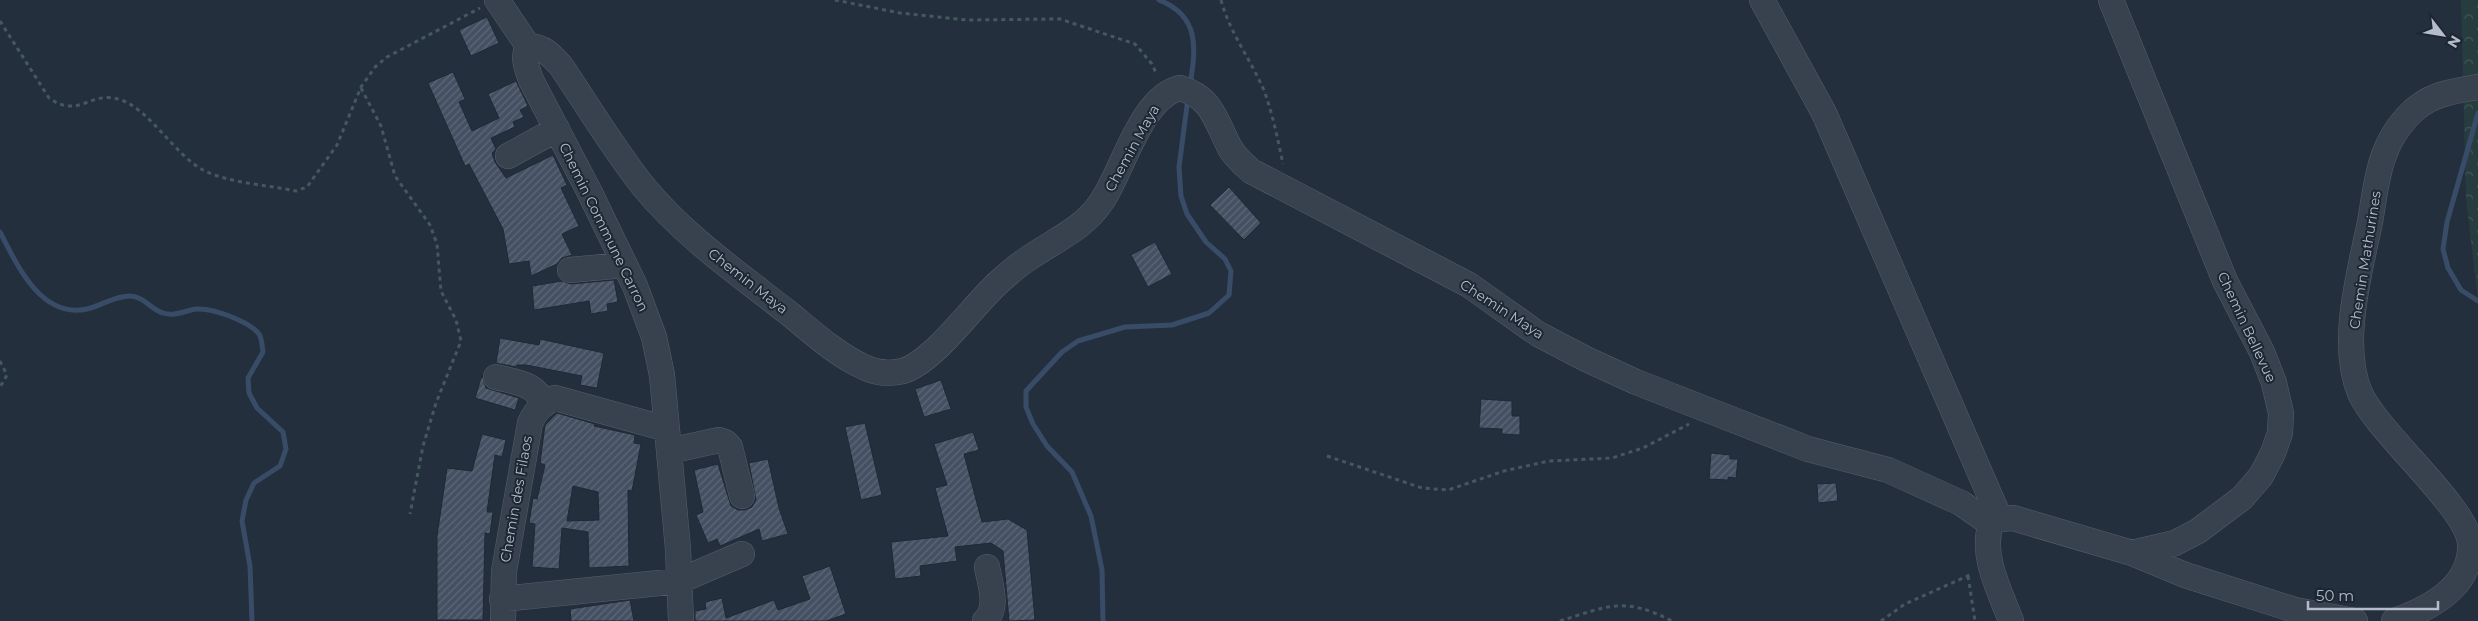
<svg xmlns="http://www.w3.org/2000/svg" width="2478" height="621" font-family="Montserrat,sans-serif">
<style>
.forest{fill:url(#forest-crowns)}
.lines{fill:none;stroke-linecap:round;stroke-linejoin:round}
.stream{stroke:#394c67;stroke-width:5}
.building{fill:url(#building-hatch);stroke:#1f2835;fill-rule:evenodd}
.minor-casing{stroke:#565f6c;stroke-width:26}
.path{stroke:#44595c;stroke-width:3;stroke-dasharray:4 4;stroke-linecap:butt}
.minor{stroke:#38414e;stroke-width:25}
.labels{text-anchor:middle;stroke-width:4;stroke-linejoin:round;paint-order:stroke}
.street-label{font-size:14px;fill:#b4bcc9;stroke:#1d2633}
</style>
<defs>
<pattern id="forest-crowns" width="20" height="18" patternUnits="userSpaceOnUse" patternTransform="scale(1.25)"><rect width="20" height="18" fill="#263c3f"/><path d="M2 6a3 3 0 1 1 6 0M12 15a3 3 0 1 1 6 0" fill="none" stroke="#435659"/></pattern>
<pattern id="building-hatch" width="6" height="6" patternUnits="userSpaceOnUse" patternTransform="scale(1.25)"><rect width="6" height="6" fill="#455162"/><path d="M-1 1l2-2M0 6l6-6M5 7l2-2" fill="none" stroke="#5d6877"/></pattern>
</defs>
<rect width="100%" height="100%" fill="#242f3e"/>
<path class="forest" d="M2461,0H2478V300L2466,198Z"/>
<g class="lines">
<path class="stream" d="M1159,0C1200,16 1196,48 1190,85
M2478,113L2447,222L2443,249L2448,268L2461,290L2478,301
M0,232C17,265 41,319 87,309C103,305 114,296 130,296C143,296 152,310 163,313C175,317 186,310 197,309C212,308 249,321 259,334C262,338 262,347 263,352L248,378L249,393L257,408L283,432L286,449L280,466L254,483L246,500L242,521L250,566L252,621
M1103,621L1102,570L1091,516L1072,472L1047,446L1033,424L1026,407V391L1062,352L1078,341L1125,327L1172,325L1209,313L1229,295L1231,271L1225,259L1206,242L1187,214L1181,196L1179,167L1188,98"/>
</g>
<path class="building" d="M487,17L499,43L471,56L459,30Z
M453,72L465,99L459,102L472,131L499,118L488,94L516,81L528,106L520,110L524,117L513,122L515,127L491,138L496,149L492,153L495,162L506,178L553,155L567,185L561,188L579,226L562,234L572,255L562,258L557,264L531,276L529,261L509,264L503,229L469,164L465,166L428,83Z
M1229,187L1261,223L1244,240L1210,205Z
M1155,242L1172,274L1148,287L1131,255Z
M614,280L618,302L607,304L608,311L591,314L589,301L534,310L532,286L562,281L571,284Z
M500,338L539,345L540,339L604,353L597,388L580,385L582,376L526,365H517L516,367L496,363Z
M482,375L486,388L519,398L515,410L475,398Z
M941,380L951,409L924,417L915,389Z
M1481,399L1512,401V416H1520V435L1502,434V429L1479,428Z
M557,413L595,424L594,426L635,435L634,443L641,444L632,491L628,490L629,566L589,568L588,532L562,528L559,569L532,567L535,524L529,523L533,498L537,499L545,465L540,463L545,425ZM573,486L598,492L599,520L567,521Z
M865,423L882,495L861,500L845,427Z
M973,432L979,450L964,454L982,522L1008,519L1027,530L1035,620L1009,621L1003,551L991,543L955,547L957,561L920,566L921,576L895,579L891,542L948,536L935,488L947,485L934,444Z
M482,434L506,440L502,457L495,455L487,512H493L490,534L485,533L483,620H437V536L447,468L472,471Z
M1711,453L1730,455V459H1738L1736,478L1728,477V480L1709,479Z
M768,459L779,508L788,534L762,541L759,529L720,546L717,539L708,543L696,515L703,512L694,470L718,464L731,506L738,510H745L752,507L756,500L749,463Z
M1836,483L1838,501L1818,503L1817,484Z
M830,566L846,614L826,621H695V611L706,609L705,602L722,598L726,618L774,600L778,610L810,599L802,576Z
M630,600L634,621H571L570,609Z"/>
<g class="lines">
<defs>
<path id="minor" d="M497,0L528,46
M1762,0L1824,113L2000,519
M528,46C543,46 551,55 561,66C588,106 613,148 643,186C683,235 736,272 786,311C810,330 835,354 864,367C876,373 890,374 903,371C935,361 973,305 999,282C1008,274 1017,266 1026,260C1054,240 1083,230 1102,201C1123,170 1141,97 1180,88C1213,98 1215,120 1230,148C1235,157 1243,164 1251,171L1469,285L1538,334L1586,359L1636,382L1808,449L1888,470L1961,503L1991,524
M528,46C522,58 527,68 531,80L590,193L635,286L654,337L662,375L678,549L681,621
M508,156L557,129
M570,270L625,265
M496,377C514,382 537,383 543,404
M669,451L719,440L725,442L730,447L742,496
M2132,553L2185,575L2295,610L2355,621
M502,599L679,581L742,554
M503,621L504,571L530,423C536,410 542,404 555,398L667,429
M985,621C999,607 990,584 987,567
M2011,621C2000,591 1980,555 1991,524L2000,519L2013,518L2132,553L2175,543L2198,531L2242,498L2261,476L2273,453L2280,433L2281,413L2274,383L2262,352L2225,281L2111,0
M2394,621C2429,609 2472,587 2470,544C2469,509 2377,432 2360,393C2339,344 2360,271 2370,222C2374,200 2376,176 2384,155C2389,141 2397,128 2407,117C2426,95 2451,91 2478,87"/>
</defs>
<use href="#minor" class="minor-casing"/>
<path class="path" d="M835,0L900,13L967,20L1060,19L1135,44L1152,64L1157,75
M1221,0C1230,34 1252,61 1265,93C1273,116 1278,140 1283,164
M0,21L49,98C80,120 90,89 121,100C149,109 175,155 203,170C228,183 268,185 296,191L307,187L337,145L361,87L375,67L387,57L480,8
M361,88L381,126L395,176L430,225L437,244L441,291L456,320L461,341L436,403L423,446L410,514
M0,361L7,375L0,387
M1327,456L1422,488L1448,490L1504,471L1549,461L1612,458L1643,448L1689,424
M1968,576L1975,621
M1560,621C1609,606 1623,596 1672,621
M1881,621L1905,604L1972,574"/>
<use href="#minor" class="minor"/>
</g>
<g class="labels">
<g class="street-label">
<text transform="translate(1132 148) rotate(-61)" y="5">Chemin Maya</text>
<text transform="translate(604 227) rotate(64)" y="5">Chemin Commune Carron</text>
<text transform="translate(2365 260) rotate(-81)" y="5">Chemin Mathurines</text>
<text transform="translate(748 281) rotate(38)" y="5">Chemin Maya</text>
<text transform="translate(1502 309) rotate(33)" y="5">Chemin Maya</text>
<text transform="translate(2247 327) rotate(65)" y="5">Chemin Bellevue</text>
<text transform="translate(516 499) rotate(-80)" y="5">Chemin des Filaos</text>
</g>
</g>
<g transform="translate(2443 35) rotate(121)" stroke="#1d2633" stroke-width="4" paint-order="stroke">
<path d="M0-4L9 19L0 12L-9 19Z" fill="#b4bcc9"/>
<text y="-8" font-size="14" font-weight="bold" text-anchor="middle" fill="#b4bcc9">N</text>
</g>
<path d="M2308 601v8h130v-8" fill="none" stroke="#b4bcc9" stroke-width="2.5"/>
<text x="2316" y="601" font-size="15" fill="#b4bcc9" stroke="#1d2633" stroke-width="4" paint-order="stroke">50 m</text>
</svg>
